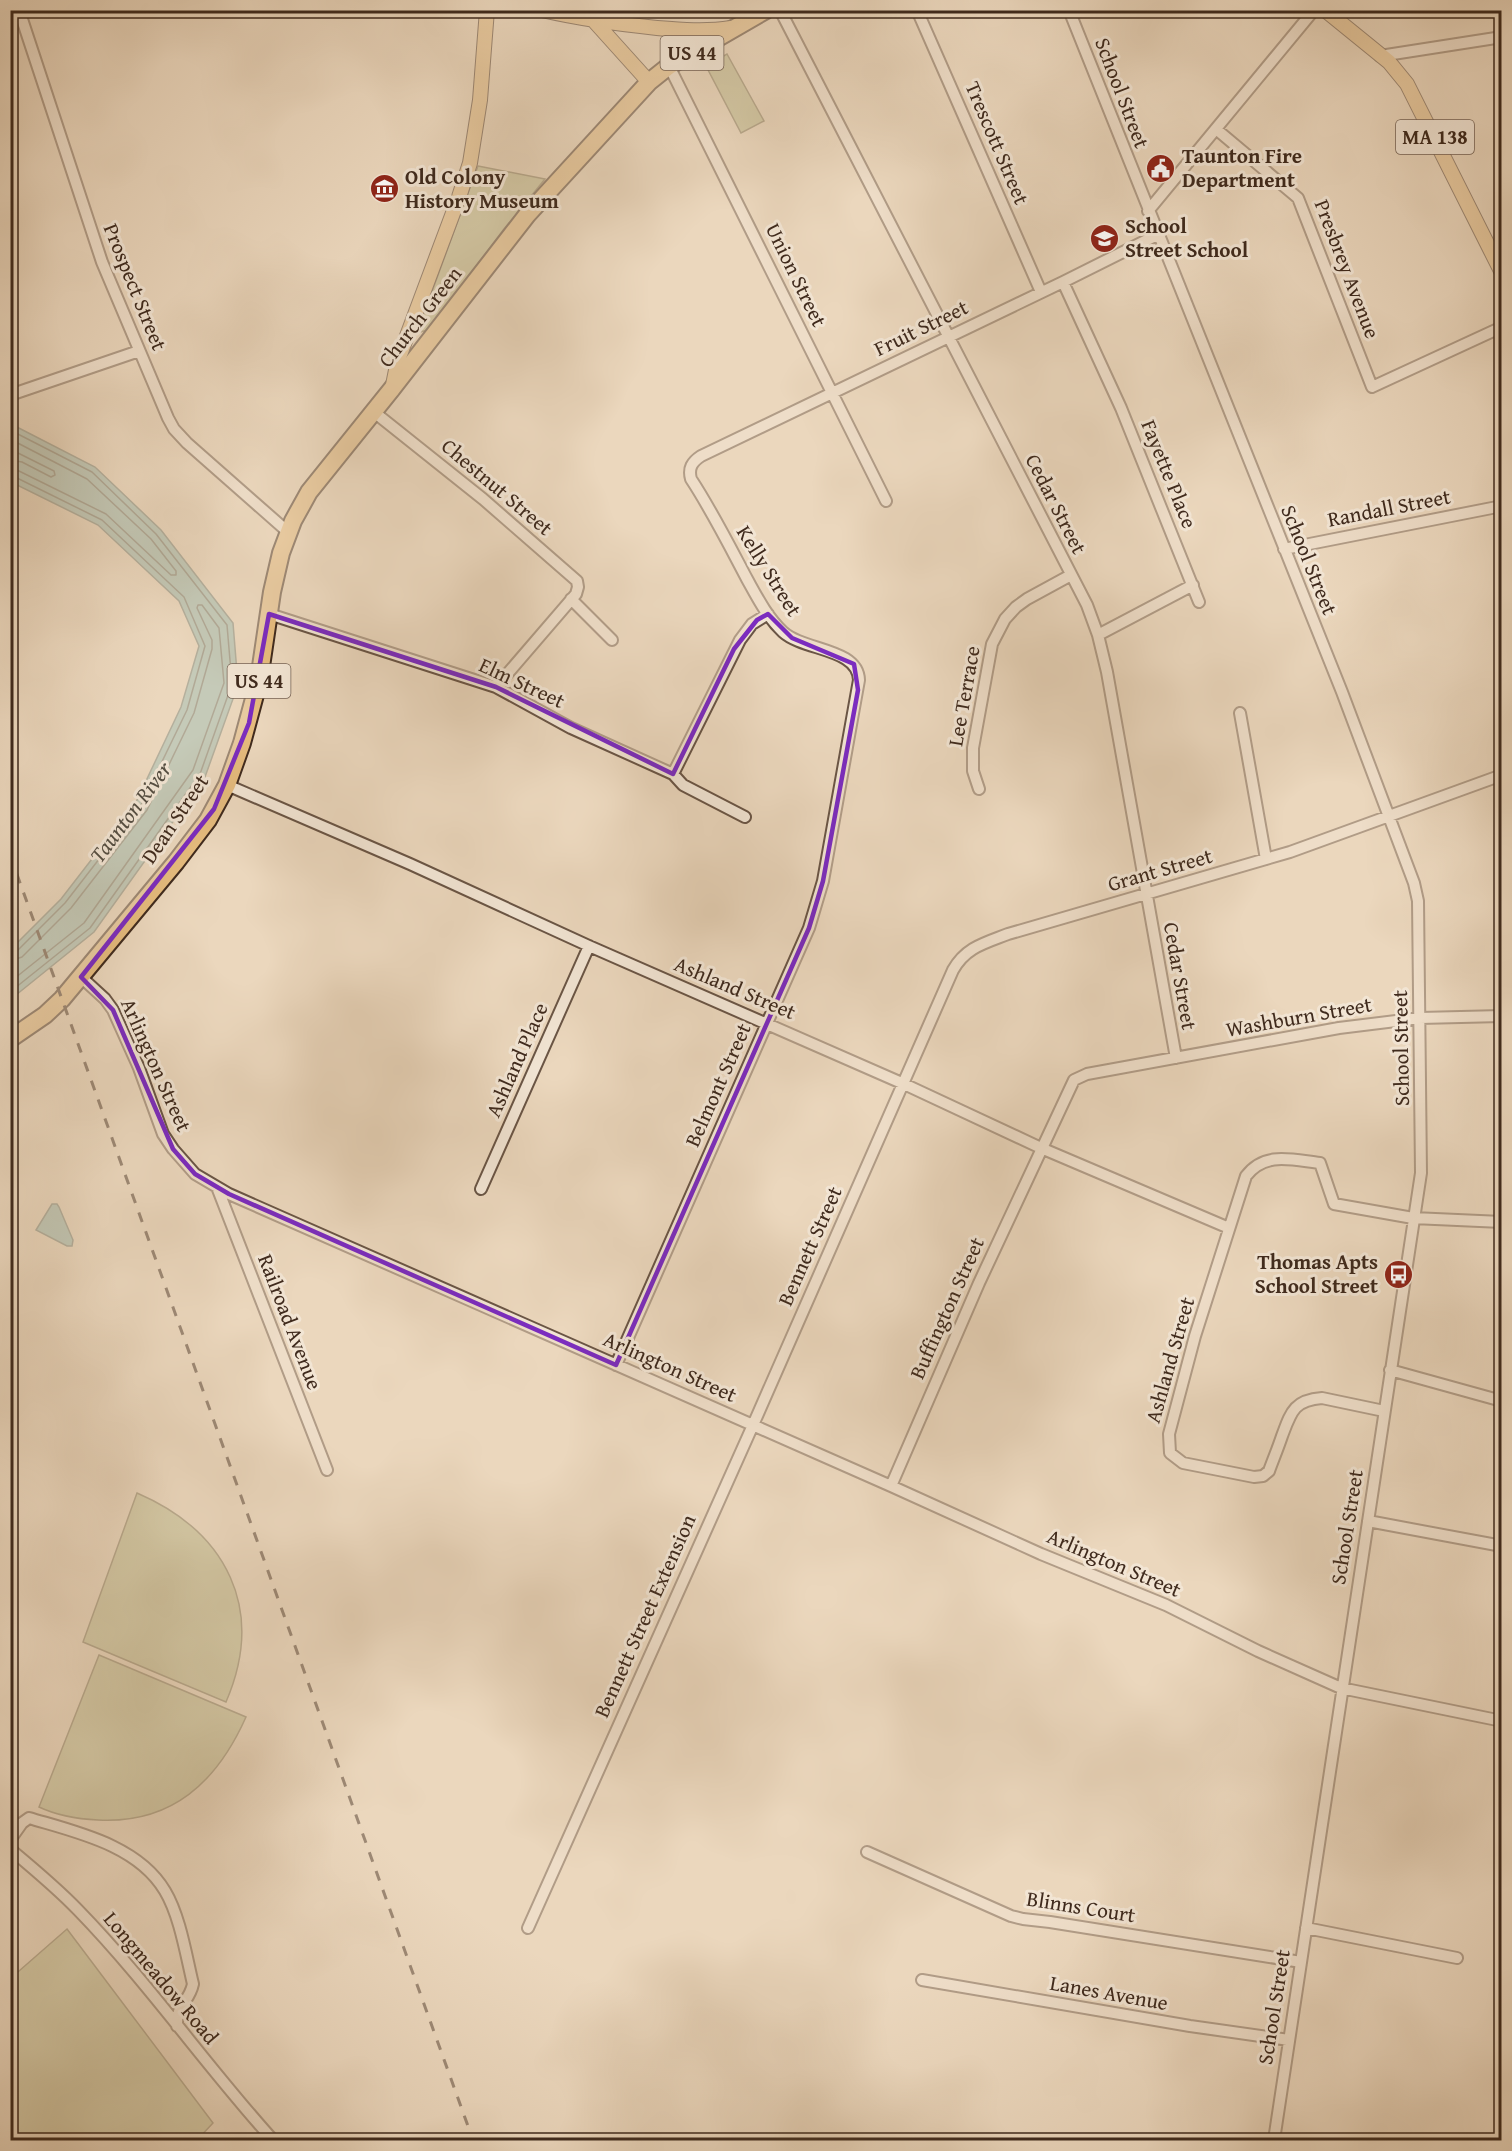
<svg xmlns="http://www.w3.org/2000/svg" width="1512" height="2151" font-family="'Gentium Book Plus',serif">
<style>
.green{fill:#bcbd8e;stroke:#7e7456;stroke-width:1.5}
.water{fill:#98bab1;stroke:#748076;stroke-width:1.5}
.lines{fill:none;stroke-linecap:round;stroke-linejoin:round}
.shore{stroke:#6c7267;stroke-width:1.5}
.minor-casing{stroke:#6a5545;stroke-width:14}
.major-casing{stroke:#3f2a1d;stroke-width:16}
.highway-casing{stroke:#3f2a1d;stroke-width:20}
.minor{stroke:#f2e5d4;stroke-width:10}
.major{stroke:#e6bc7e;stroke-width:14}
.highway{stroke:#e6bc7e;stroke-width:16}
.rail{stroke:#3f2a1d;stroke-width:3;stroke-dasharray:10 10;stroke-linecap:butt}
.marked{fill:none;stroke:#7b2cbf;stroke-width:4.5;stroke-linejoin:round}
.labels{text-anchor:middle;stroke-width:6;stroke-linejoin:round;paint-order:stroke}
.shield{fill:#f2e5d4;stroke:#756254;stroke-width:1.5}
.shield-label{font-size:20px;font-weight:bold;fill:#3f2a1d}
.street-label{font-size:21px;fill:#3f2a1d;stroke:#f2e5d4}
.poi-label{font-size:21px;font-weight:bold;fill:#3f2a1d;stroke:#f2e5d4;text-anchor:start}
.water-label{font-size:22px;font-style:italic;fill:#554e42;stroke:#f2e5d4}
</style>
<rect width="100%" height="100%" fill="#ebd7bd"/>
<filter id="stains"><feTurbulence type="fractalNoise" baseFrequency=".00333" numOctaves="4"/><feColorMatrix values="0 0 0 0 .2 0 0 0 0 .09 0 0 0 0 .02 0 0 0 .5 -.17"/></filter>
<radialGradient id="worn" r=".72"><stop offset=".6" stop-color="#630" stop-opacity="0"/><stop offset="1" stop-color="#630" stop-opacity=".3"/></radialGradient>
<path class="green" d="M727,54L764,121L741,133L706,66Z
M478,166L545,179L504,229L428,330L420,332L419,327Z
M137,1493C227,1532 266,1609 226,1702L83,1642Z
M99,1655L246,1717C217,1782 172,1824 98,1820C77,1819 58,1816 39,1807Z
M67,1929L213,2123L197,2140H11V1978Z"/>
<path class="water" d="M11,424L95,467L161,530L233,623L238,685L205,777L94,932L11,999V949L61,899L136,802L181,707L199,646L179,601L98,525L11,482Z
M52,1204H57L59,1207L73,1240L72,1246H67L36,1230Z"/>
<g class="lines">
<path class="shore" d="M10,430L92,472L156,534L227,625L232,684L200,774L90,928L10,992
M10,439L87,479L151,539L176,571V575H171L106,514L19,471L10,469
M10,449L54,471L55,475L51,477L22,462L10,460
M10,477H15L102,520L184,597L205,646L187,710L141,805L65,903L17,951L10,953
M10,961L22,957L71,908L147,810L194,713L212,649V640L197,608L198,605H202L219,628L224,683L193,770L84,923L10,982"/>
<defs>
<path id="minor" d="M19,10L102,262L168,418L174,429L187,443L288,532
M780,10L1087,605L1098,635L1107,672L1176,1058
M917,10L1041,292
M1069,10L1342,692L1414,883L1418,901L1421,1173L1274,2140
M1380,56L1502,37
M669,66L886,501
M1216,129L1298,198L1372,387L1502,327
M1148,211L1314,10
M1063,282L1121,408L1199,602
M10,395L139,351
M374,412L483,499L577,581L578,587L576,594L496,687
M1284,549L1502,506
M571,599L612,640
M269,614L496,687L571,728L673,774L683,785L745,817
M1098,635L1193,585
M1240,713L1266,859
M673,774L740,640L752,624L768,614
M227,785L410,864L589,946L904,1084L1041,1148L1229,1228
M979,789L973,771V748L992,644L1005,619L1016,607L1027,599L1071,575
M81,977L105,999L113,1010L139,1068L163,1134L173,1149L195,1174L229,1194L891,1486L1041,1554L1166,1605L1258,1651L1341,1688L1502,1721
M217,1187L327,1470
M481,1189L589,946
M616,1365L809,928L823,881L859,680C858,648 804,651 783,632C767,617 757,597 747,579C729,545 712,511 691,479C688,468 692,462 701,456L1063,282L1157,235
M1390,1370L1502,1401
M1384,1411L1322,1398C1294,1400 1291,1412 1282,1436C1278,1448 1273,1460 1269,1471L1263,1476L1254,1477L1183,1463L1170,1453L1169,1434L1195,1336L1246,1176C1265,1151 1292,1160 1320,1163L1334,1204L1413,1218L1502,1222
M891,1486L979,1283L1074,1080L1087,1074L1339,1028L1420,1018L1502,1016
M1368,1521L1502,1546
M10,1840L22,1823L29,1818C76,1832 138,1845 165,1891C180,1916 186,1955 193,1984C189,2003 176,2004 177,2026
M10,1849C34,1869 57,1888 78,1910C148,1982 206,2066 273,2140
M867,1852L1011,1916L1023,1919L1050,1922L1301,1962
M528,1928L753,1425L953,970C966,947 985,943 1008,934L1290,852L1502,775
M1306,1928L1457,1958
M922,1980L1190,2026L1289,2040"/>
<path id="major" d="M542,10C581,19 618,24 657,28C681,30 706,32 731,28
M1325,10L1389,62L1407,84L1502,273
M595,22L649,82
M392,390L398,360L459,197L470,163L480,100L487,10"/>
<path id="highway" d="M10,1039L45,1015L62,999L176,862L208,820L227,785L242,743L259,680L272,592L281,553L293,521L309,492L391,390L527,215L649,82L669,66L766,10"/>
</defs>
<use href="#minor" class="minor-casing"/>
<use href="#major" class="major-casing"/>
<use href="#highway" class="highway-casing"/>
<use href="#minor" class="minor"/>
<use href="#major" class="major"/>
<use href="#highway" class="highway"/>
<path class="rail" d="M10,855L473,2140"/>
</g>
<path d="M0 0H1512V2151H0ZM269,614L496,687L673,774L734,649L757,620L768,614L792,638L854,664L858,690L823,881L809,928L616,1365L229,1194L195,1174L173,1149L113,1010L81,977L214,809L249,723Z" fill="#ebd7bd" fill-opacity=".55" fill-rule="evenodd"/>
<path class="marked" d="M269,614L496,687L673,774L734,649L757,620L768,614L792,638L854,664L858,690L823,881L809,928L616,1365L229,1194L195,1174L173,1149L113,1010L81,977L214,809L249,723Z"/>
<defs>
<symbol id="civic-disc" viewBox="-11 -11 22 22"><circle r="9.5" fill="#8f2418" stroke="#f2e5d4"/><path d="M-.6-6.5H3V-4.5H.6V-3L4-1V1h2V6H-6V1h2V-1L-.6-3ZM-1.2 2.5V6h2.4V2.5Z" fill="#fff"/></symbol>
<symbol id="museum-disc" viewBox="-11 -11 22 22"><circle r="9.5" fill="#8f2418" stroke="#f2e5d4"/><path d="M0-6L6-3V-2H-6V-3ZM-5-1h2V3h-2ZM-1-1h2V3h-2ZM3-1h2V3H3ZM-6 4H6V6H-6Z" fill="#fff"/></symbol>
<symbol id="school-disc" viewBox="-11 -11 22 22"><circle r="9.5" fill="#8f2418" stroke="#f2e5d4"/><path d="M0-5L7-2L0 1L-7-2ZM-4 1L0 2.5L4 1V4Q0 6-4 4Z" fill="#fff"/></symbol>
<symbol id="bus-disc" viewBox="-11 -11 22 22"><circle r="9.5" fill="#8f2418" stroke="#f2e5d4"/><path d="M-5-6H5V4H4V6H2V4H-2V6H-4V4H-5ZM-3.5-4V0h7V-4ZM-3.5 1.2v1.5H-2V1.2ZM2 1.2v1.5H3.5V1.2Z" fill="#fff"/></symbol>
</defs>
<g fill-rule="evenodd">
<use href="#civic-disc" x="1144" y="152" width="33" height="33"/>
<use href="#museum-disc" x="368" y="172" width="33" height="33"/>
<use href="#school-disc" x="1088" y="222" width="33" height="33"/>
<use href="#bus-disc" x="1382" y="1258" width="33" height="33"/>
</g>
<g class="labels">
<g class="shield">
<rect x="660.5" y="36" width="63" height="34" rx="4.5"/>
<rect x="1396" y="120" width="78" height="34" rx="4.5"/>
<rect x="227.5" y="664" width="63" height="34" rx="4.5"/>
</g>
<g class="shield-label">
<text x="692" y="60">US 44</text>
<text x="1435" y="144">MA 138</text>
<text x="259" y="688">US 44</text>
</g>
<g class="street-label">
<text transform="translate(1122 93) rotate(69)" y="7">School Street</text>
<text transform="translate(997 143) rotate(67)" y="7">Trescott Street</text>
<text transform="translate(1347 269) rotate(69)" y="7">Presbrey Avenue</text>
<text transform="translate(796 275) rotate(64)" y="7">Union Street</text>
<text transform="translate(135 287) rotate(68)" y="7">Prospect Street</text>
<text transform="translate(420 317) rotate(-52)" y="7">Church Green</text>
<text transform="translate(921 328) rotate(-26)" y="7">Fruit Street</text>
<text transform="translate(1169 474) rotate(68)" y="7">Fayette Place</text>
<text transform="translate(497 487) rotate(40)" y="7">Chestnut Street</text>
<text transform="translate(1056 504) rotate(63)" y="7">Cedar Street</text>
<text transform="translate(1389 508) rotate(-11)" y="7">Randall Street</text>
<text transform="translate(1309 560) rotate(68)" y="7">School Street</text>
<text transform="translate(769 571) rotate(58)" y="7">Kelly Street</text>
<text transform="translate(522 683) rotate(25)" y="7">Elm Street</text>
<text transform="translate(964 696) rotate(-80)" y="7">Lee Terrace</text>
<text transform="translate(175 819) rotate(-56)" y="7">Dean Street</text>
<text transform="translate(1160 870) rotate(-16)" y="7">Grant Street</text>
<text transform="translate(1180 976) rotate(80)" y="7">Cedar Street</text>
<text transform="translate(735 988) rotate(23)" y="7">Ashland Street</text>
<text transform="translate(1299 1017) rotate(-10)" y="7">Washburn Street</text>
<text transform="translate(1401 1048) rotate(-91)" y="7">School Street</text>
<text transform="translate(517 1060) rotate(-66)" y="7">Ashland Place</text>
<text transform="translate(156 1065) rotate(66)" y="7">Arlington Street</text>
<text transform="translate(718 1085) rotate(-66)" y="7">Belmont Street</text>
<text transform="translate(810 1246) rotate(-66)" y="7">Bennett Street</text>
<text transform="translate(947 1308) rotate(-66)" y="7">Buffington Street</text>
<text transform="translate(290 1322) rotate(69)" y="7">Railroad Avenue</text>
<text transform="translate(1170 1360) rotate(-74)" y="7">Ashland Street</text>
<text transform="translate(670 1367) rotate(24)" y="7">Arlington Street</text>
<text transform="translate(1347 1527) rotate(-81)" y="7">School Street</text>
<text transform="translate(1114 1563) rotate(23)" y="7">Arlington Street</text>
<text transform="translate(645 1616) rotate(-66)" y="7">Bennett Street Extension</text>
<text transform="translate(1081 1907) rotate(9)" y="7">Blinns Court</text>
<text transform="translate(161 1978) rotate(50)" y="7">Longmeadow Road</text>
<text transform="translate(1109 1993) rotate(10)" y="7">Lanes Avenue</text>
<text transform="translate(1274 2007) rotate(-81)" y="7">School Street</text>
</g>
<g class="poi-label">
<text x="1182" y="163">Taunton Fire<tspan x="1182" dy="24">Department</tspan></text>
<text x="405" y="184">Old Colony<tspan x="405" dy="24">History Museum</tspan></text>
<text x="1125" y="233">School<tspan x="1125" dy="24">Street School</tspan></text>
<text x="1378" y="1269" text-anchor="end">Thomas Apts<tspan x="1378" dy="24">School Street</tspan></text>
</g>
<g class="water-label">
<text transform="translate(130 812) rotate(-53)" y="8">Taunton River</text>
</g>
</g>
<rect width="1512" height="2151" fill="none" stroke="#ebd7bd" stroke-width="36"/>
<rect x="12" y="12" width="1488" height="2127" fill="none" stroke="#3f2a1d" stroke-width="3"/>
<rect x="18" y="18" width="1476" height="2115" fill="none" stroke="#3f2a1d" stroke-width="1.5"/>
<rect width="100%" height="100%" filter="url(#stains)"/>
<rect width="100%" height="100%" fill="url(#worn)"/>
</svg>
